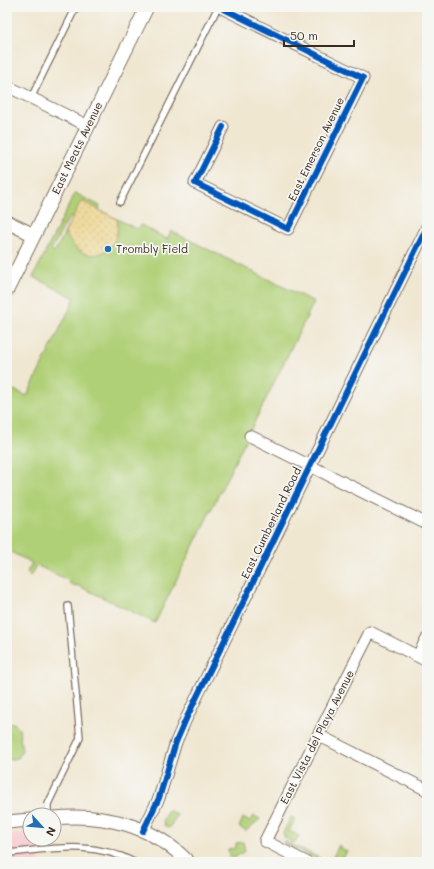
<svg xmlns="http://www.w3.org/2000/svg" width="434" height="869" font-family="Mali,sans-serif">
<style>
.built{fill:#f7cfd3}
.green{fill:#b0d077;stroke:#767d4a;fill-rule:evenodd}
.sand{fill:url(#sand-dots);stroke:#94825e}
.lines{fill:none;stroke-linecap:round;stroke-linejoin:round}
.service-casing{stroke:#7a6c5d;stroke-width:8}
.minor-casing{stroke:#7a6c5d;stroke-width:13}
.tertiary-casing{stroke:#7a6c5d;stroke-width:15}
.service{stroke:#fff;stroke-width:5.5}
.minor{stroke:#fff;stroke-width:11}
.tertiary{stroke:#fff;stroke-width:13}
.cycleway-casing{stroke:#f6f6f2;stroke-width:8}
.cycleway{stroke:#0057b8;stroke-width:6}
.poi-dot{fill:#1f6fb2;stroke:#f6f6f2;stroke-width:1.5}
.labels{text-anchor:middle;stroke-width:3.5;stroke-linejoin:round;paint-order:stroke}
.street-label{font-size:11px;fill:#3b2a1e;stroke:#f6f6f2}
.poi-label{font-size:11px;fill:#3b2a1e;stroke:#f6f6f2;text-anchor:start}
</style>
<defs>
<pattern id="sand-dots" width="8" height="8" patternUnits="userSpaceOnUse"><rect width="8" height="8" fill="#eeda9e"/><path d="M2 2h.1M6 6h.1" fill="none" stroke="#cdbb88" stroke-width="1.8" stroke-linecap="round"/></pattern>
</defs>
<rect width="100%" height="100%" fill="#f6f6f2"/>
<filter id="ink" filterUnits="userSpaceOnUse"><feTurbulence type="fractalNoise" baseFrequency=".025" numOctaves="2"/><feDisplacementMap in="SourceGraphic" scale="8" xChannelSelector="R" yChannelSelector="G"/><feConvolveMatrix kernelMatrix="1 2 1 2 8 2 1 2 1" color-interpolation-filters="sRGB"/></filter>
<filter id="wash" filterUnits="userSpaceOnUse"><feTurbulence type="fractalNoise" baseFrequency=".012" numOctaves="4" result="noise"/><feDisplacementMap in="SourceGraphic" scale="16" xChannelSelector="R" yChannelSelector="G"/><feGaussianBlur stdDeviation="0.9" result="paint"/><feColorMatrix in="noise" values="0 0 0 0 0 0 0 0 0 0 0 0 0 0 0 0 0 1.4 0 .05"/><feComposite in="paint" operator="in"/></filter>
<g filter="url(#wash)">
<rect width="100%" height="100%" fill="#f0e7d1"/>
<path class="built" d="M30,832V839H49L38,862H7V834Z"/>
<path class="green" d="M75,193L100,206L99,210L137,229L141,225L167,239L171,231L314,302L155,623L77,585L76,586L69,583L70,581L36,565L30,577L27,572L32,563L7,550V387L27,396L75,298L33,277ZM69,217L72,218L55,252L51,250Z
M7,723H14L19,729L22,751L18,758L7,760Z
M168,810L177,815L170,827L168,828L164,825L163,819Z
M254,816L260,819L246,831L239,827L243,818L250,822Z
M291,817L295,819L289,831L299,836L294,843L285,838L283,833Z
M284,841L320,858L318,860L286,844L283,842Z
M243,842L245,851L234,858H230L229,856L228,849L236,848V843Z
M339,845L340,846V848L347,851L343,858L347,862L331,861Z"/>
<path class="sand" d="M84,202L117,219C122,258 80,269 65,232L80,203Z"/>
</g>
<g filter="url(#ink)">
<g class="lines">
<defs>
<path id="service" d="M31,98L76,7
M120,202L218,7
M48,815V804L80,738L68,606
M7,853C52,849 92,840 134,862"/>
<path id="minor" d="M220,7L363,78L288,229L195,183L223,127
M7,86L88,126
M250,436L427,524
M418,656L427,638
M318,735L427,790
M143,831L159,798L176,742L186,719L427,227
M306,862L265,841L370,632L427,661"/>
<path id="tertiary" d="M7,222L34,235
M7,290L147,7
M54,818C103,813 153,825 188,862
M7,822L30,820"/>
</defs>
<use href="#service" class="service-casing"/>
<use href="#minor" class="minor-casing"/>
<use href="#tertiary" class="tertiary-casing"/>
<use href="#service" class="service"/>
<use href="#minor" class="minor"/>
<use href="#tertiary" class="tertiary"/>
<defs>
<path id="cycleway" d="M220,7L363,78L288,229L195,183L223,127
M143,831L159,798L176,742L186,719L427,227"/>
</defs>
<use href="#cycleway" class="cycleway-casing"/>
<use href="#cycleway" class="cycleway"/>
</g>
</g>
<circle class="poi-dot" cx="108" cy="249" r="4"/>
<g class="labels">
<g class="street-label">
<text transform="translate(77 148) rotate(-64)" y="4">East Meats Avenue</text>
<text transform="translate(316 149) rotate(-64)" y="4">East Emerson Avenue</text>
<text transform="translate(271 523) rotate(-64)" y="4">East Cumberland Road</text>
<text transform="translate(317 737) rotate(-63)" y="4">East Vista del Playa Avenue</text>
</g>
<g class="poi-label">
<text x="116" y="253">Trombly Field</text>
</g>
</g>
<rect width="434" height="869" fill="none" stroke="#f6f6f2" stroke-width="24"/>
<g transform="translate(42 827) rotate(117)"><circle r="19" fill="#f6f6f2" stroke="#aba49d"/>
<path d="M0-3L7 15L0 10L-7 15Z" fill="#1f6fb2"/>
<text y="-6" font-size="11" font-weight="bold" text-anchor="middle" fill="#3b2a1e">N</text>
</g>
<path d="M284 40v6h70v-6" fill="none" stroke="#3b2a1e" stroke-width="2"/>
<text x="290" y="40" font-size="12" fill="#3b2a1e" stroke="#f6f6f2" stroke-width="3" paint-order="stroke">50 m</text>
</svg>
